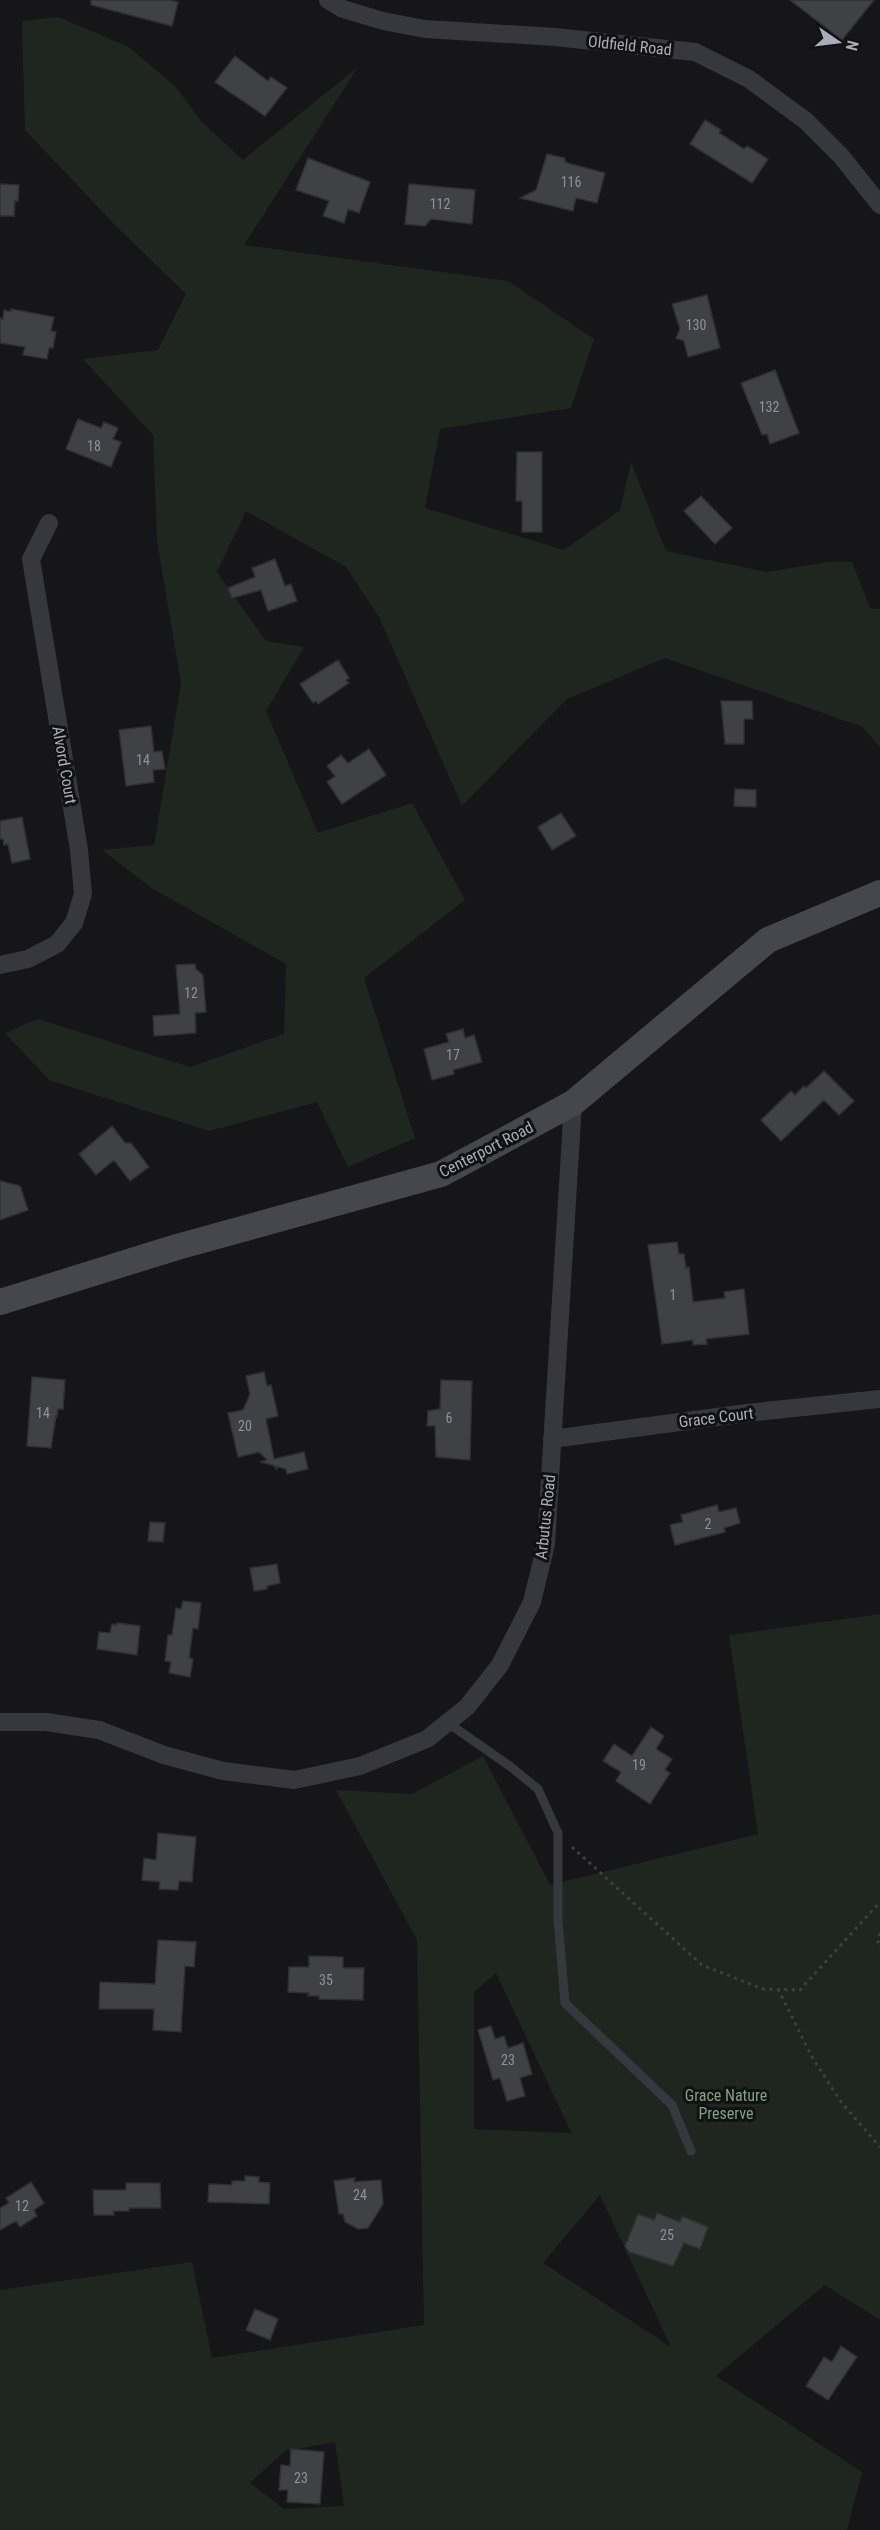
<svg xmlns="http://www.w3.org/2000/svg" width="880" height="2530" font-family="'Roboto Condensed',sans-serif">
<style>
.green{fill:#1e261f;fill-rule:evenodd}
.building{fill:#404145;stroke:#303034;stroke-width:1.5}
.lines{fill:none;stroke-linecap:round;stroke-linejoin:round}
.path{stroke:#3d3f44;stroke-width:3;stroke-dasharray:3 4.5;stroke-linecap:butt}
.service{stroke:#37383d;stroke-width:9}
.minor{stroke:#37383d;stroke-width:18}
.secondary{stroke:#45474d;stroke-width:26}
.labels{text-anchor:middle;stroke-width:6;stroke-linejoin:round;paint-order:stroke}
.number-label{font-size:14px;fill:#8e929b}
.street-label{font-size:16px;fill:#a8adb8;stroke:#111113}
.park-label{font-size:16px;fill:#7fa381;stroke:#111113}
</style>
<rect width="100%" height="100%" fill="#161618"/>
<path class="green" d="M58,17L127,46L174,85L201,121L243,160L358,67L244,245L508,281L594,339L571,408L440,429L425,508L564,550L620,510L631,462L666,551L767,572L828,562H852L870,608L880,609V748L863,727L665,658L567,699L462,806L379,617L346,567L246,511L217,572L266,641L304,647L266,711L318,833L412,803L465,900L364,978L415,1138L348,1167L317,1102L209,1131L49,1080L5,1033L38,1019L190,1067L284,1034L286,964L153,889L102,850L154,845L181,683L157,541L153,435L83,359L158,350L186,294L115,225L25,130L22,21Z
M880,1614V2320L825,2285L716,2376L862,2472L847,2530H0V2290L192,2262L212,2358L424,2325L417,1940L336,1790L412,1794L483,1756L550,1885L758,1834L729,1635ZM496,1973L571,2132V2133L474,2129V1992ZM600,2195L671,2347L543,2263ZM335,2442L344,2506L284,2509L250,2483L285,2451Z"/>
<path class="building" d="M91,0H169L178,2L172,26L91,5Z
M790,0H874L842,40Z
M235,56L268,81L271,77L287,88L265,116L215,82Z
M705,120L721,130L719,133L744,149L747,146L768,159L752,183L690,144Z
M547,154L565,158V162L571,164L605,173L597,203L576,198L573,211L520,198L536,190Z
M308,158L370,182L359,213L348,209L344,223L323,216L329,201L296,190Z
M0,184L19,185L18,201L15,200L14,216H0Z
M409,184L475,190L472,224L431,219L425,226L405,224Z
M707,295L720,348L688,357L684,341L676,338L680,329L672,304Z
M11,309L54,317L51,331L56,332L53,348H49L47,359L23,355L25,347L0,343V318L3,319L4,310L11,312Z
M775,370L799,433L770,444L767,434L762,435L741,383Z
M78,419L101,428L104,422L118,428L113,439L121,442L111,467L66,449Z
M517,452H542V532H522V501H516Z
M701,496L732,528L715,544L684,511Z
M275,559L285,586L291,584L297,601L268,611L261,590L232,598L228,588L255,577L252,568Z
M338,660L349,678L346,680L349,683L318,704L316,701L313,703L300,684Z
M721,701H752L753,719H744V744H725Z
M151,726L154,752L162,751L165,769L153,770L154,782L126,786L119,730Z
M369,749L386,775L342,804L327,782L335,776L327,766L341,755L348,763Z
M735,789L756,790V807L734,806Z
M561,813L576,836L552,850L538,827Z
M22,817L30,859L12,863L8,844L4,845L3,839H0V821Z
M195,964L196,969L203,975L206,1012L195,1013L196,1033L154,1036L153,1016L180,1014L176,965Z
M463,1029L465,1038L474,1035L482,1062L453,1070L454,1074L432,1080L424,1049L449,1042L446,1034Z
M824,1071L854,1101L839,1115L824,1100L781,1141L761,1120L791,1091L795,1095L804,1086L806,1088Z
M112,1126L125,1143H131L149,1167L130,1181L114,1160L96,1175L79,1154Z
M0,1181L20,1186L28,1210L0,1220Z
M677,1242L679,1254H684L686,1268L689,1267L693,1302L725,1298L724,1292L744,1289L749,1334L706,1339L707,1344L693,1345V1340L662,1344L648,1245Z
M264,1372L267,1386L271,1385L278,1416L266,1419L274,1459L304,1452L308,1469L287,1474L286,1469L276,1466L277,1470L273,1465L260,1462L267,1460L259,1452L238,1457L228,1413L243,1410L250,1394L246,1376Z
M32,1377L65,1380L63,1409H58L57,1417L56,1416L51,1448L27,1446Z
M441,1380L472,1381L470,1460L436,1457L435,1426H427L428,1411L440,1409Z
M717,1505L719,1512L736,1508L740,1523L724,1528L725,1532L675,1545L670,1525L683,1522L681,1515Z
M150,1522L165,1523L163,1542L148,1541Z
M277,1564L280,1583L267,1586V1589L254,1591L250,1568Z
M183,1601L201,1603L198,1629L193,1628L189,1658L193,1659L190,1677L169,1673L171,1662L165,1661L168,1635H172L176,1608L181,1609Z
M117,1623L140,1626L137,1655L97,1649L99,1632L110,1633L112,1624L117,1625Z
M651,1727L664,1736L656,1749L672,1759L665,1770L670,1773L650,1804L616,1781L621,1772L603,1761L614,1744L632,1756Z
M158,1833L196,1837L192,1882L179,1881L178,1890L159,1889L160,1882L142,1880L144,1858L156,1860Z
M158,1940L196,1942L194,1967L185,1966L181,2032L153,2030L154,2009H99L100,1982L155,1984Z
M309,1956L343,1957V1968H364L363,2000L319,1999V1996H308L309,1993L288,1992L289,1967H309Z
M491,2026L495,2039L504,2036L508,2048L523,2043L532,2074L520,2078L525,2096L507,2101L500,2078L493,2080L478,2030Z
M245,2176L259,2177V2182L270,2183L269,2204L208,2202L209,2184L232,2185V2181H245Z
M355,2178L354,2182L381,2180L383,2204L368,2228L358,2229L345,2222L343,2214H339L334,2181Z
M31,2182L44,2203L34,2210L37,2216L20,2227L16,2221L0,2230V2208L9,2203L6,2198Z
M126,2183H160L161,2208H129V2211H113L114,2215H94L93,2190H126Z
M657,2213L680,2222L682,2216L708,2227L700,2249L684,2243L673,2266L629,2252L625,2246L638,2214L654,2220Z
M255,2309L278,2319L270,2340L246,2330Z
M841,2346L857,2357L828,2400L806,2386L824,2357L832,2362Z
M291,2449L324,2452L320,2504L287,2502L288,2490H279L281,2465L290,2466Z"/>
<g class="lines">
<path class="path" d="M572,1847L702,1965L763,1989L800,1990L880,1902
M880,1933L878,1943L880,1948
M778,1989L812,2057L841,2102L880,2147"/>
<path class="service" d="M448,1723L511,1767L538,1789L558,1833V1920L565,2003L672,2105L691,2151"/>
<path class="minor" d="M328,0L343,9L383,21L425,29L555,37L695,52L749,79L806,121L841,156L880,205
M0,965L28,959L57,944L74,923L83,894L79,850L31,559L49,523
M552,1439L747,1413L880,1399
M0,1722H46L99,1730L164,1755L223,1771L294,1780L360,1766L427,1739L467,1707L500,1665L532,1602L546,1544L573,1103"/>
<path class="secondary" d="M0,1302L177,1247L441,1174L573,1103L768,940L880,893"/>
</g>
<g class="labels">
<g class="number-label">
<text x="571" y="187">116</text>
<text x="440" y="209">112</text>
<text x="696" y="330">130</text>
<text x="769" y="412">132</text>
<text x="94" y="451">18</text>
<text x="143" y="765">14</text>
<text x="191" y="998">12</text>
<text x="453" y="1060">17</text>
<text x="673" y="1300">1</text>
<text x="43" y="1418">14</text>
<text x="449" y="1423">6</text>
<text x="245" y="1431">20</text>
<text x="708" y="1529">2</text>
<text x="639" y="1770">19</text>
<text x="326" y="1985">35</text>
<text x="508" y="2065">23</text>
<text x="360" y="2200">24</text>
<text x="22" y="2211">12</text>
<text x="667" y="2240">25</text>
<text x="301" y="2483">23</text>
</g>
<g class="street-label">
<text transform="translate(630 45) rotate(6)" y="6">Oldfield Road</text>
<text transform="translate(65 765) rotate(80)" y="6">Alvord Court</text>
<text transform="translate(486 1149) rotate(-27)" y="6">Centerport Road</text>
<text transform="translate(716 1417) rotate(-7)" y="6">Grace Court</text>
<text transform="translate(545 1517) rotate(-84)" y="6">Arbutus Road</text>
</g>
<g class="park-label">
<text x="726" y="2101">Grace Nature<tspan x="726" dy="18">Preserve</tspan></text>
</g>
</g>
<g transform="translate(838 42) rotate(104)" stroke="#111113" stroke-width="4.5" paint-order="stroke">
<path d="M0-4.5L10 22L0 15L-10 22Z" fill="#a8adb8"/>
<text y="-9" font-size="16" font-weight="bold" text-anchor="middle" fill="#a8adb8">N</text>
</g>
</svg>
